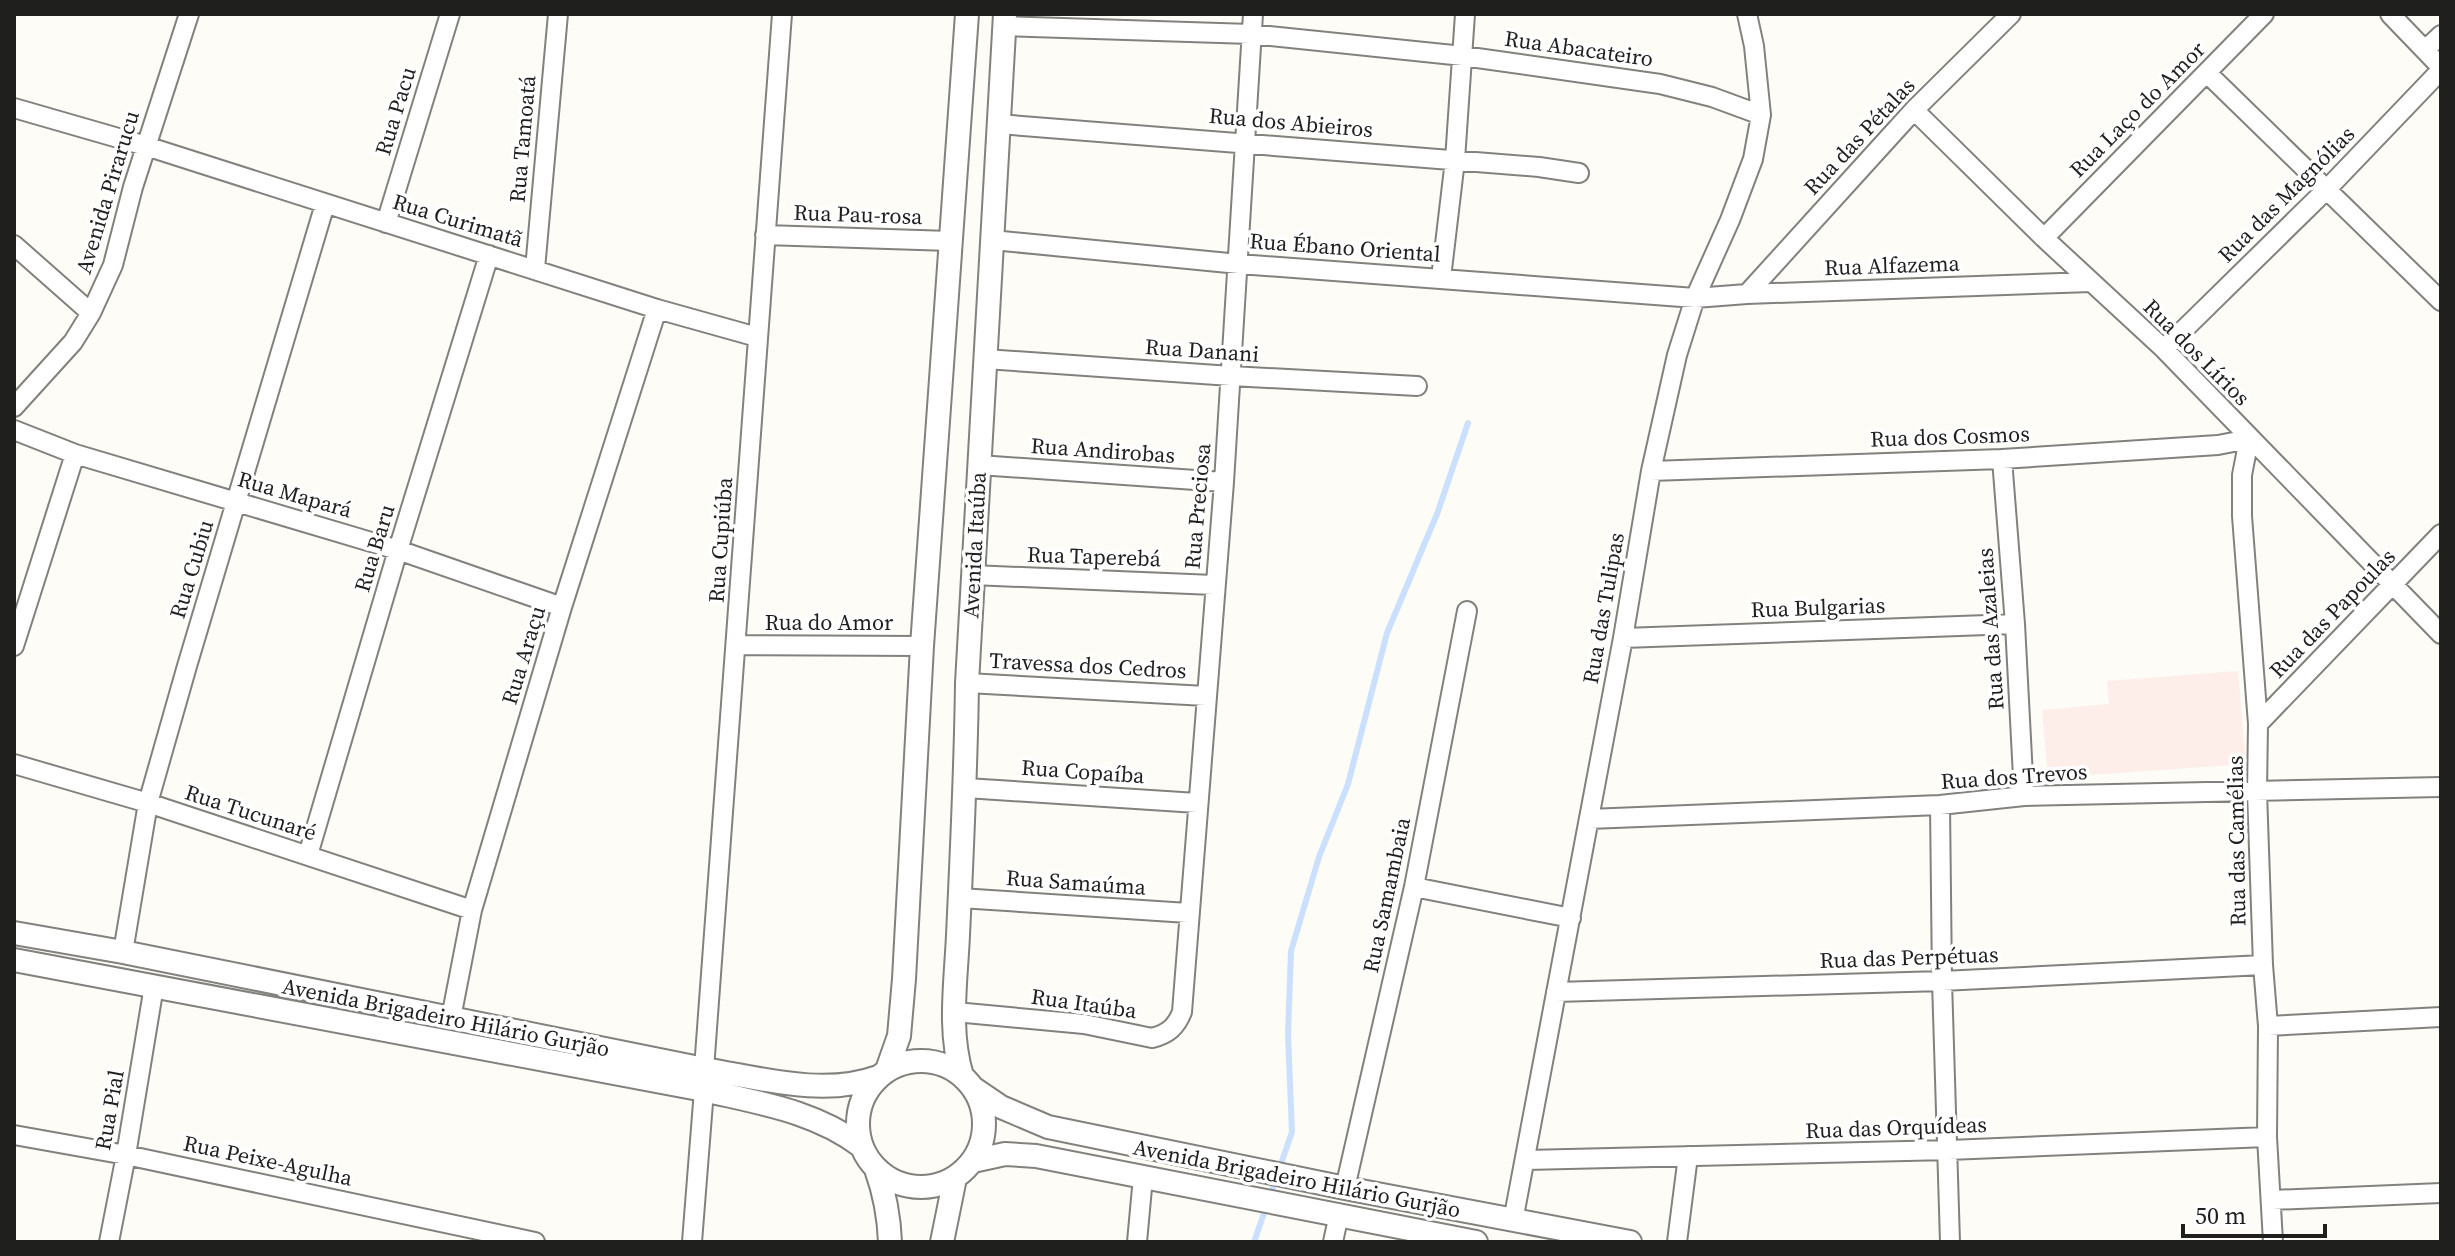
<svg xmlns="http://www.w3.org/2000/svg" width="2455" height="1256" font-family="'Source Serif 4',serif">
<style>
.education{fill:#fdeee9}
.lines{fill:none;stroke-linecap:round;stroke-linejoin:round}
.stream{stroke:#cae0fe;stroke-width:6}
.minor-casing{stroke:#82817d;stroke-width:22}
.tertiary-casing{stroke:#82817d;stroke-width:26}
.minor{stroke:#fff;stroke-width:18}
.tertiary{stroke:#fff;stroke-width:22}
.labels{text-anchor:middle;stroke-width:7;stroke-linejoin:round;paint-order:stroke}
.street-label{font-size:22px;fill:#1f1f1e;stroke:#fff}
</style>
<rect width="100%" height="100%" fill="#fdfcf7"/>
<path class="education" d="M2238,671L2246,764L2048,778L2042,710L2109,704L2107,681Z"/>
<g class="lines">
<path class="stream" d="M1254,1242L1292,1132L1288,1034L1291,951L1319,857L1348,784L1387,633L1437,514L1468,423"/>
<defs>
<path id="minor" d="M2390,14L2441,67
M1004,26L1251,34L1463,56L1660,84L1712,97L1761,115
M2425,50L2441,35
M2207,73L2441,301
M14,108L146,146L657,309L757,337
M1914,110L2044,238L2164,349L2441,634
M998,124L1539,167L1579,173
M386,223L450,14
M765,235L950,241
M2044,238L2264,14
M992,240L1239,264L1695,298L1747,294L2091,282
M14,245L91,313
M535,269L558,14
M1441,278L1455,160L1465,14
M1747,294L1914,110L2011,14
M2164,349L2328,188L2441,70
M985,359L1231,376L1417,386
M14,407L73,342L91,313L113,265L133,187L189,14
M14,430L75,454L398,550L562,607
M2002,459L2015,624L2024,796
M979,465L1224,482
M1651,471L2002,459L2218,445L2249,439L2242,475V516L2258,724L2257,792L2263,965L2268,1026L2267,1137L2273,1242
M972,575L1214,585
M1623,638L2015,624
M737,645L922,646
M14,646L75,454
M967,683L1206,696
M2258,724L2441,534
M14,764L148,803L472,910
M966,788L1197,803
M1940,805L1942,981L1950,1242
M1589,819L1940,805L2024,796L2441,787
M308,855L398,550L489,255
M1414,887L1571,918
M960,898L1188,913
M123,952L148,803L187,666L325,204
M1556,992L1942,981L2263,965
M955,1012L1084,1024L1152,1038C1168,1034 1176,1027 1182,1012L1224,482L1253,14
M451,1018L472,910L562,607L657,309
M2268,1026L2441,1017
M704,1069L782,14
M14,1135L126,1155L535,1242
M1526,1160L1949,1150L2267,1137
M1345,1188L1414,887L1467,611
M2272,1200L2441,1193
M1513,1221L1623,638L1651,471L1677,355L1695,298L1730,220L1753,159L1761,115L1754,46L1747,14
M109,1242L126,1155L154,986
M692,1242L704,1090
M1137,1242L1143,1177
M1333,1242L1339,1214
M1677,1242L1688,1156"/>
<path id="tertiary" d="M14,933L123,952L704,1069C760,1078 823,1097 878,1077
M14,960L704,1090C759,1103 815,1111 861,1146
M858 1124a63 63 0 1 1 126 0a63 63 0 1 1-126 0Z
M887,1070L899,1036L904,979L922,646L967,14
M962,1076C948,1031 956,981 958,935C962,851 966,767 967,683L1005,14
M973,1088L1001,1107L1048,1127L1345,1188L1630,1242
M973,1161L1005,1154L1036,1156L1476,1242
M876,1169C885,1194 889,1216 890,1242
M942,1242L955,1178"/>
</defs>
<use href="#minor" class="minor-casing"/>
<use href="#tertiary" class="tertiary-casing"/>
<use href="#minor" class="minor"/>
<use href="#tertiary" class="tertiary"/>
</g>
<g class="labels">
<g class="street-label">
<text transform="translate(1579 48) rotate(8)" y="8">Rua Abacateiro</text>
<text transform="translate(2137 109) rotate(-45)" y="8">Rua Laço do Amor</text>
<text transform="translate(395 111) rotate(-73)" y="8">Rua Pacu</text>
<text transform="translate(1291 122) rotate(5)" y="8">Rua dos Abieiros</text>
<text transform="translate(1859 136) rotate(-47)" y="8">Rua das Pétalas</text>
<text transform="translate(522 139) rotate(-85)" y="8">Rua Tamoatá</text>
<text transform="translate(107 192) rotate(-73)" y="8">Avenida Pirarucu</text>
<text transform="translate(2286 194) rotate(-45)" y="8">Rua das Magnólias</text>
<text transform="translate(858 214) rotate(2)" y="8">Rua Pau-rosa</text>
<text transform="translate(458 220) rotate(17)" y="8">Rua Curimatã</text>
<text transform="translate(1345 247) rotate(4)" y="8">Rua Ébano Oriental</text>
<text transform="translate(1892 265) rotate(-2)" y="8">Rua Alfazema</text>
<text transform="translate(1202 350) rotate(4)" y="8">Rua Danani</text>
<text transform="translate(2197 352) rotate(45)" y="8">Rua dos Lírios</text>
<text transform="translate(1950 436) rotate(-2)" y="8">Rua dos Cosmos</text>
<text transform="translate(1103 450) rotate(4)" y="8">Rua Andirobas</text>
<text transform="translate(295 494) rotate(16)" y="8">Rua Mapará</text>
<text transform="translate(1197 506) rotate(-85)" y="8">Rua Preciosa</text>
<text transform="translate(720 540) rotate(-86)" y="8">Rua Cupiúba</text>
<text transform="translate(974 545) rotate(-87)" y="8">Avenida Itaúba</text>
<text transform="translate(374 548) rotate(-73)" y="8">Rua Baru</text>
<text transform="translate(1094 556) rotate(2)" y="8">Rua Taperebá</text>
<text transform="translate(191 569) rotate(-73)" y="8">Rua Cubiu</text>
<text transform="translate(1818 607) rotate(-2)" y="8">Rua Bulgarias</text>
<text transform="translate(1603 608) rotate(-80)" y="8">Rua das Tulipas</text>
<text transform="translate(2332 613) rotate(-46)" y="8">Rua das Papoulas</text>
<text x="829" y="630">Rua do Amor</text>
<text transform="translate(1990 629) rotate(-94)" y="8">Rua das Azaleias</text>
<text transform="translate(523 655) rotate(-73)" y="8">Rua Araçu</text>
<text transform="translate(1088 665) rotate(3)" y="8">Travessa dos Cedros</text>
<text transform="translate(1083 771) rotate(4)" y="8">Rua Copaíba</text>
<text transform="translate(2014 776) rotate(-4)" y="8">Rua dos Trevos</text>
<text transform="translate(251 812) rotate(18)" y="8">Rua Tucunaré</text>
<text transform="translate(2236 841) rotate(-91)" y="8">Rua das Camélias</text>
<text transform="translate(1076 882) rotate(4)" y="8">Rua Samaúma</text>
<text transform="translate(1386 895) rotate(-78)" y="8">Rua Samambaia</text>
<text transform="translate(1909 957) rotate(-2)" y="8">Rua das Perpétuas</text>
<text transform="translate(1084 1003) rotate(8)" y="8">Rua Itaúba</text>
<text transform="translate(446 1017) rotate(11)" y="8">Avenida Brigadeiro Hilário Gurjão</text>
<text transform="translate(109 1110) rotate(-80)" y="8">Rua Pial</text>
<text transform="translate(1896 1127) rotate(-2)" y="8">Rua das Orquídeas</text>
<text transform="translate(268 1160) rotate(12)" y="8">Rua Peixe-Agulha</text>
<text transform="translate(1297 1178) rotate(11)" y="8">Avenida Brigadeiro Hilário Gurjão</text>
</g>
</g>
<rect width="2455" height="1256" fill="none" stroke="#1f1f1e" stroke-width="32"/>
<path d="M2183 1224v12h142v-12" fill="none" stroke="#1f1f1e" stroke-width="4"/>
<text x="2195" y="1224" font-size="24" fill="#1f1f1e" stroke="#ffffff" stroke-width="6" paint-order="stroke">50 m</text>
</svg>
